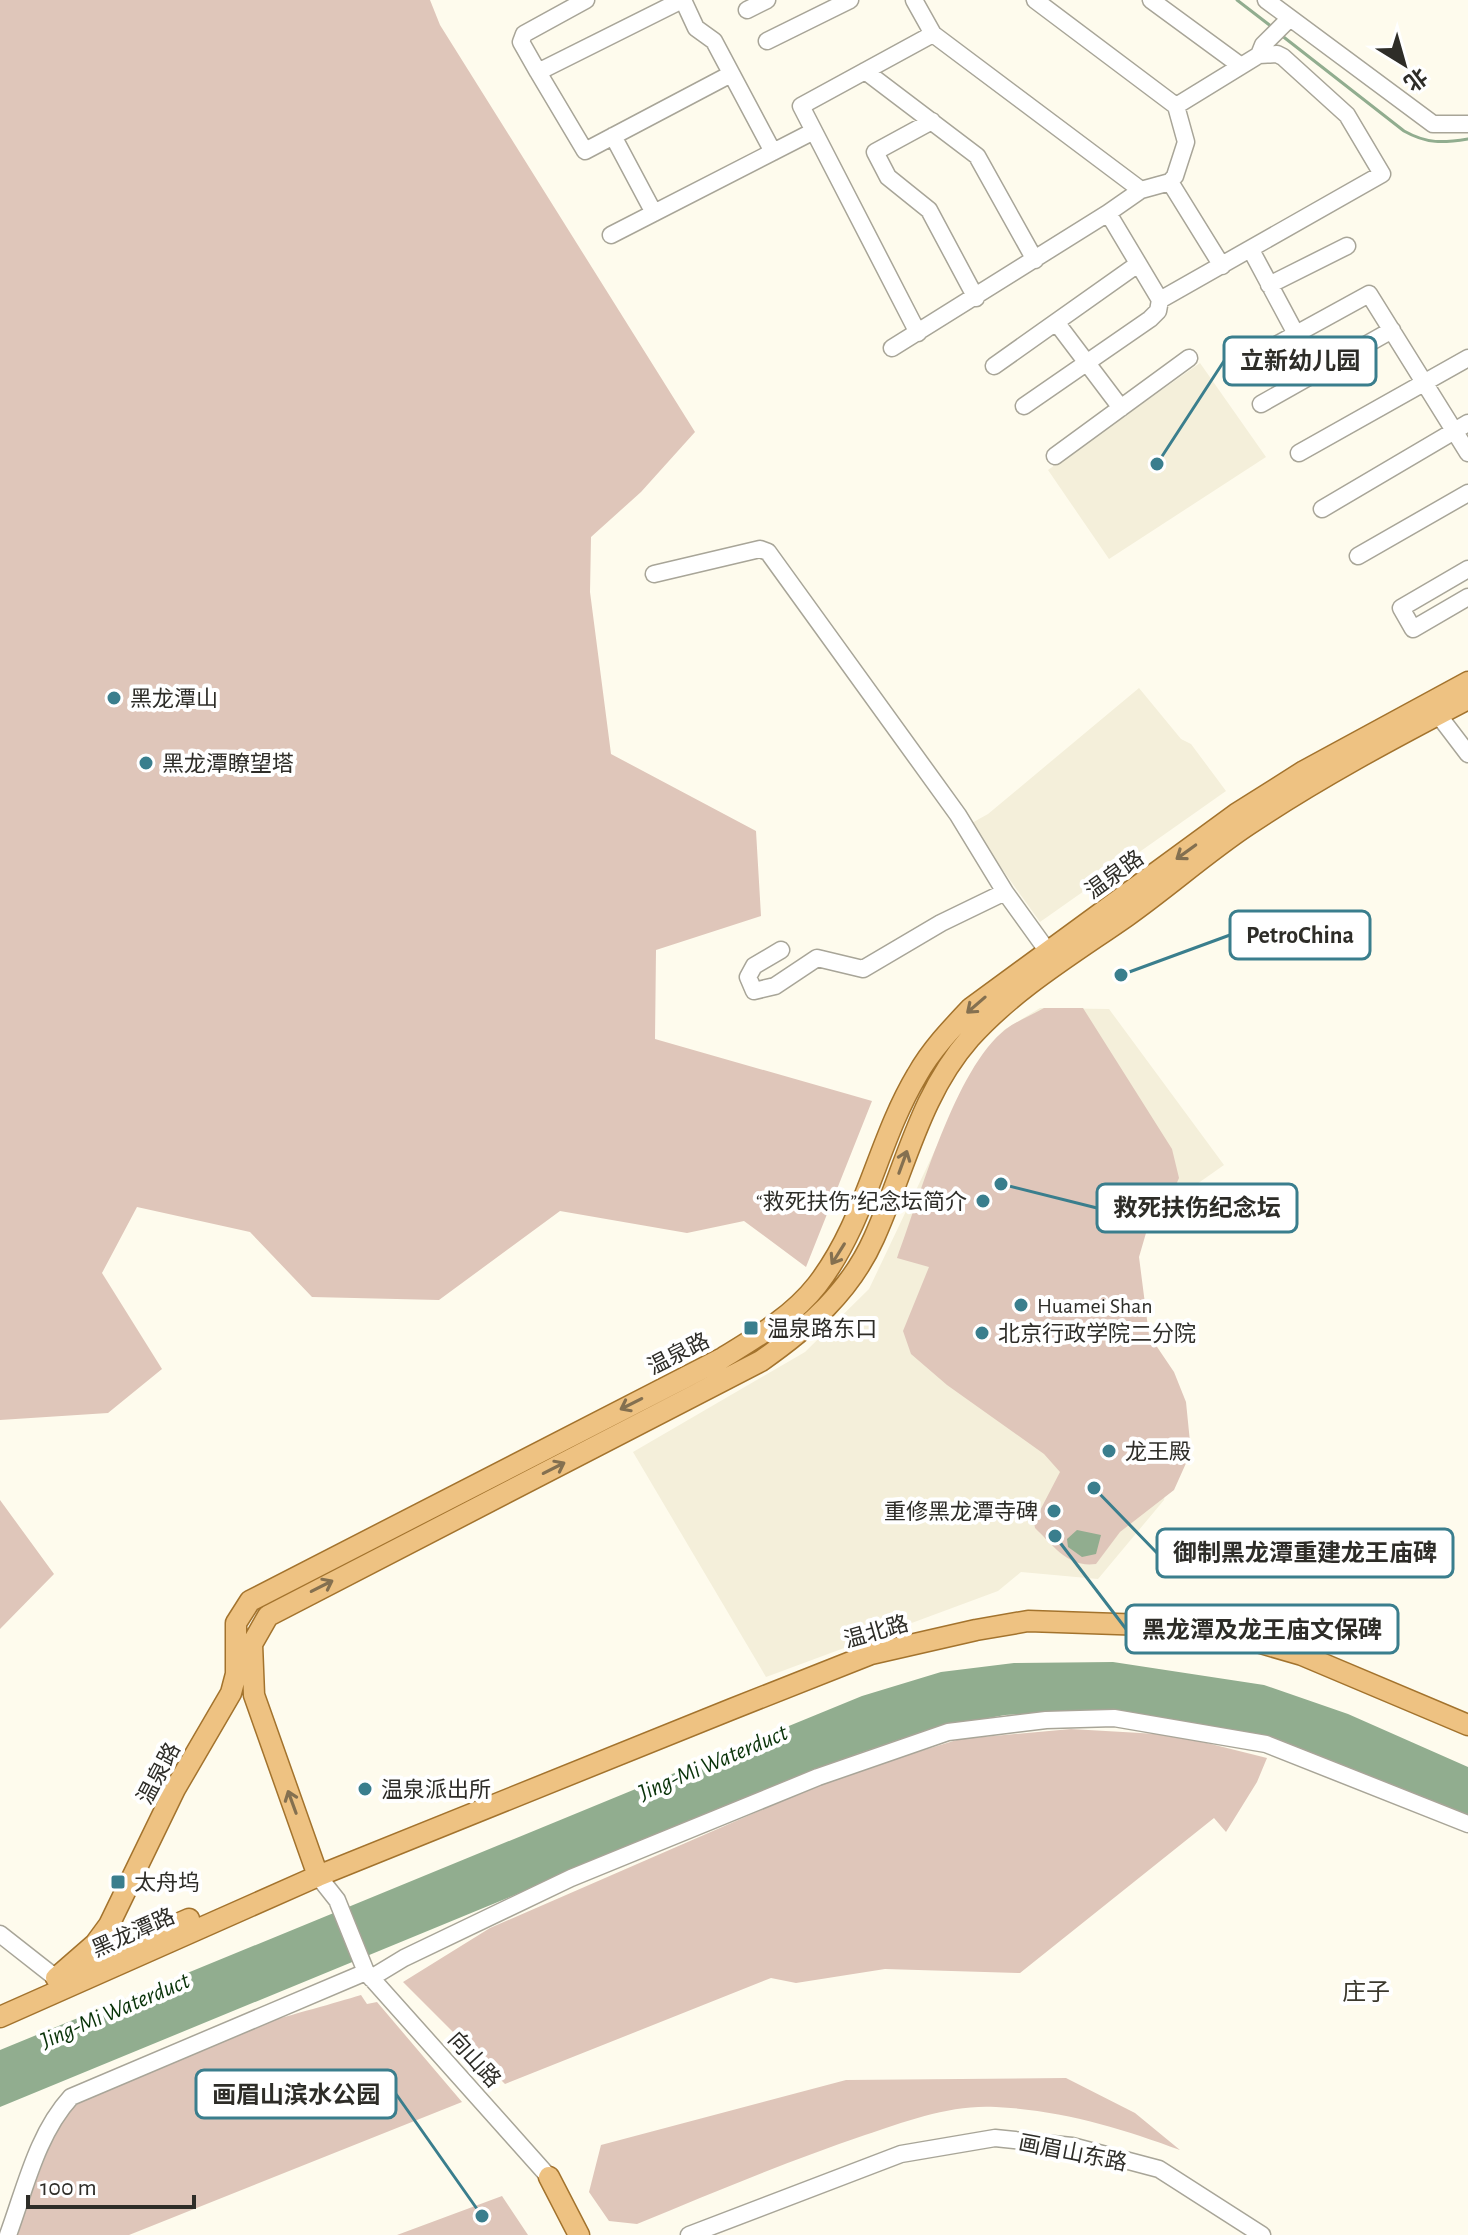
<svg xmlns="http://www.w3.org/2000/svg" width="1468" height="2235" font-family="'Alegreya Sans','Noto Sans SC',sans-serif">
<style>
.built{fill:#f4efda}
.green{fill:#dfc6ba}
.water{fill:#91ad8f}
.lines{fill:none;stroke-linecap:round;stroke-linejoin:round}
.stream{stroke:#91ad8f;stroke-width:3}
.minor-casing{stroke:#a8a598;stroke-width:19}
.major-casing{stroke:#a3732d;stroke-width:23}
.minor{stroke:#fff;stroke-width:16}
.major{stroke:#eec282;stroke-width:20}
.oneway{stroke:#847050}
.poi-dot{fill:#3a7e8d;stroke:#fff;stroke-width:3}
.labels{text-anchor:middle;stroke-width:8;stroke-linejoin:round;paint-order:stroke}
.poi-label{font-size:22px;fill:#2e2d28;stroke:#fff;text-anchor:start}
.street-label{font-size:22px;fill:#2e2d28;stroke:#fff}
.water-label{font-size:24px;font-style:italic;fill:#093309;stroke:#fff}
.neighbourhood-label{font-size:24px;fill:#3b382d;stroke:#fff}
.leader{fill:none;stroke:#3a7e8d;stroke-width:3}
.callout-dot{fill:#3a7e8d;stroke:#fff;stroke-width:3}
.callout{fill:#fff;stroke:#3a7e8d;stroke-width:3}
.callout-label{font-size:24px;text-anchor:middle;font-weight:bold;fill:#2e2d28}
</style>
<rect width="100%" height="100%" fill="#fefbed"/>
<path class="built" d="M1200,363L1266,457L1109,559L1048,470Z
M1139,688L1181,739L1191,744L1226,791L1040,922L970,824L988,814Z
M1040,1008L1109,1009L1224,1165L1133,1229V1314L1173,1446L1164,1500L1098,1579L1021,1572L998,1591L766,1677L633,1452L805,1352L869,1289L975,1066L1004,1030Z"/>
<path class="green" d="M0,0H430L440,25L695,432L641,492L591,537L590,592L611,754L756,831L761,916L656,950L655,1039L872,1101L806,1267L744,1221L687,1233L560,1211L439,1300L312,1297L250,1232L137,1207L102,1273L162,1369L108,1413L0,1420Z
M1044,1008H1083L1172,1149L1179,1178L1167,1205L1146,1233L1139,1257L1149,1335L1174,1372L1186,1402L1191,1452L1174,1490L1120,1532L1096,1564C1068,1568 1054,1546 1035,1528L1034,1522L1060,1472L1044,1454L947,1385L911,1354L903,1331L929,1267L897,1258C920,1197 955,1068 1006,1029C1017,1021 1032,1015 1044,1008Z
M0,1500L54,1574L0,1629Z
M1071,1729L1175,1735L1267,1758L1257,1782L1226,1832L1214,1818L1020,1973L885,1969L796,1983L771,1978L505,2084L403,1982L490,1928L839,1776L960,1739Z
M361,1995L367,2004L377,2002L462,2102L129,2235H16L58,2123C103,2059 284,2019 361,1995Z
M1066,2078L1135,2113L1180,2150C1121,2128 1061,2110 996,2107C953,2104 906,2121 865,2135C788,2161 713,2193 637,2224L609,2221L589,2192L601,2145L846,2080Z
M502,2196L528,2235H397Z"/>
<path class="water" d="M1077,1530L1101,1535L1096,1554L1082,1557L1068,1547L1067,1539Z
M1113,1662L1264,1685L1348,1714L1468,1767V1822L1278,1743L1087,1711L1005,1715L930,1729L857,1754L0,2107V2050L862,1696L941,1672L1014,1663Z"/>
<g class="lines">
<path class="stream" d="M1237,0L1272,27
M1281,35L1404,131C1427,144 1443,143 1468,139"/>
<defs>
<path id="minor" d="M682,0L538,72L585,151L731,74
M683,0L696,28L714,41L773,152
M914,0L933,34L1141,190L1108,213L1160,300L1382,174L1347,115L1283,57L1277,54L1259,55
M1035,0L1176,106L1259,55L1263,45L1290,18
M1151,0L1241,66
M1266,0L1433,124H1468
M747,10L767,0
M767,41L850,0
M865,71L977,156L1035,260
M538,72L521,42L524,34L586,0
M932,121L875,152L888,177L929,210L976,298
M613,136L654,213
M1170,182L1222,266
M1141,190L1170,182L1175,176L1186,142L1176,106
M611,235L812,132
M1251,250L1296,334
M1269,285L1347,246
M1056,322L1121,408
M918,333L801,106L933,34
M892,348L1108,213
M994,366L1138,264
M1236,367L1369,294L1468,453
M1261,404L1392,330
M1024,406L1150,319L1158,311L1160,300
M1299,453L1468,358
M1055,456L1189,358
M1322,509L1468,423
M1358,556L1468,493
M1468,569L1401,608L1413,629L1468,597
M654,574L760,549L768,552L958,815L1005,892L1054,960
M1433,708L1468,754
M781,950L754,966L748,977L754,991L775,986L817,958L863,969L941,923L1005,892
M318,1876L337,1900L366,1972L549,2177
M0,1934L56,1978L61,1988
M371,1978L404,1958L571,1878L818,1777L948,1732L1046,1720L1114,1718L1266,1744L1468,1824
M8,2235C25,2189 37,2134 71,2097L366,1972
M689,2235L901,2154L995,2138L1072,2146L1159,2169L1262,2235"/>
<path id="major" d="M318,1876L254,1695L252,1644L268,1616L761,1361C808,1328 850,1292 874,1238C905,1170 919,1096 970,1038C1014,989 1074,953 1127,916C1168,887 1206,853 1248,825C1318,778 1393,738 1468,699
M79,1967L189,1919
M56,1978L95,1944L109,1925L175,1789L231,1693L236,1674V1623L250,1601L721,1359C755,1338 792,1317 817,1285C866,1222 877,1142 917,1075C931,1050 951,1029 971,1008L1236,814L1304,771L1468,682
M0,2017L318,1876L732,1709L871,1654L976,1630L1028,1621L1206,1627L1302,1655L1468,1725
M549,2177L579,2235"/>
</defs>
<use href="#minor" class="minor-casing"/>
<use href="#major" class="major-casing"/>
<use href="#minor" class="minor"/>
<use href="#major" class="major"/>
</g>
<defs><path id="oneway-shaft" d="M-6 0H5M1.5-3L5.5 0L1.5 3" fill="none" stroke-width="1.6" stroke-linecap="round" stroke-linejoin="round" transform="scale(2)"/></defs>
<g class="oneway">
<use href="#oneway-shaft" transform="translate(1186 852) rotate(144)"/>
<use href="#oneway-shaft" transform="translate(976 1005) rotate(139)"/>
<use href="#oneway-shaft" transform="translate(903 1162) rotate(-70)"/>
<use href="#oneway-shaft" transform="translate(838 1254) rotate(122)"/>
<use href="#oneway-shaft" transform="translate(631 1404) rotate(153)"/>
<use href="#oneway-shaft" transform="translate(554 1468) rotate(-27)"/>
<use href="#oneway-shaft" transform="translate(322 1586) rotate(-27)"/>
<use href="#oneway-shaft" transform="translate(292 1802) rotate(-110)"/>
</g>
<g class="poi-dot">
<circle cx="114" cy="698" r="8"/>
<circle cx="146" cy="763" r="8"/>
<circle cx="983" cy="1201" r="8"/>
<circle cx="1021" cy="1305" r="8"/>
<rect x="743" y="1320" width="16" height="16" rx="4"/>
<circle cx="982" cy="1333" r="8"/>
<circle cx="1109" cy="1451" r="8"/>
<circle cx="1054" cy="1511" r="8"/>
<circle cx="365" cy="1789" r="8"/>
<rect x="110" y="1874" width="16" height="16" rx="4"/>
</g>
<g class="labels">
<g class="poi-label">
<text x="130" y="706">黑龙潭山</text>
<text x="162" y="771">黑龙潭瞭望塔</text>
<text x="967" y="1209" text-anchor="end">“救死扶伤”纪念坛简介</text>
<text x="1037" y="1313">Huamei Shan</text>
<text x="767" y="1336">温泉路东口</text>
<text x="998" y="1341">北京行政学院二分院</text>
<text x="1125" y="1459">龙王殿</text>
<text x="1038" y="1519" text-anchor="end">重修黑龙潭寺碑</text>
<text x="381" y="1797">温泉派出所</text>
<text x="134" y="1890">太舟坞</text>
</g>
<g class="street-label">
<text transform="translate(1114 874) rotate(-36)" y="8">温泉路</text>
<text transform="translate(678 1353) rotate(-27)" y="8">温泉路</text>
<text transform="translate(876 1631) rotate(-16)" y="8">温北路</text>
<text transform="translate(158 1773) rotate(-62)" y="8">温泉路</text>
<text transform="translate(133 1932) rotate(-24)" y="8">黑龙潭路</text>
<text transform="translate(475 2059) rotate(48)" y="8">向山路</text>
<text transform="translate(1073 2152) rotate(11)" y="8">画眉山东路</text>
</g>
<g class="water-label">
<text transform="translate(713 1762) rotate(-23)" y="8">Jing-Mi Waterduct</text>
<text transform="translate(115 2010) rotate(-23)" y="8">Jing-Mi Waterduct</text>
</g>
<g class="neighbourhood-label">
<text x="1366" y="2000">庄子</text>
</g>
</g>
<path class="leader" d="M1157 464L1224 361M1121 975L1230 935M1001 1184L1097 1208M1094 1488L1157 1553M1055 1536L1126 1629M482 2216L396 2094"/>
<g class="callout-dot">
<circle cx="1157" cy="464" r="8"/>
<circle cx="1121" cy="975" r="8"/>
<circle cx="1001" cy="1184" r="8"/>
<circle cx="1094" cy="1488" r="8"/>
<circle cx="1055" cy="1536" r="8"/>
<circle cx="482" cy="2216" r="8"/>
</g>
<g class="callout">
<rect x="1224" y="337" width="152" height="48" rx="8"/>
<rect x="1230" y="911" width="140" height="48" rx="8"/>
<rect x="1097" y="1184" width="200" height="48" rx="8"/>
<rect x="1157" y="1529" width="296" height="48" rx="8"/>
<rect x="1126" y="1605" width="272" height="48" rx="8"/>
<rect x="196" y="2070" width="200" height="48" rx="8"/>
</g>
<g class="callout-label">
<text x="1300" y="369">立新幼儿园</text>
<text x="1300" y="943">PetroChina</text>
<text x="1197" y="1216">救死扶伤纪念坛</text>
<text x="1305" y="1561">御制黑龙潭重建龙王庙碑</text>
<text x="1262" y="1638">黑龙潭及龙王庙文保碑</text>
<text x="296" y="2103">画眉山滨水公园</text>
</g>
<g transform="translate(1404 64) rotate(143)" stroke="#ffffff" stroke-width="6" paint-order="stroke">
<path d="M0-6L14 30L0 20L-14 30Z" fill="#2e2d28"/>
<text y="-12" font-size="22" font-weight="bold" text-anchor="middle" fill="#2e2d28">北</text>
</g>
<path d="M28 2195v12h166v-12" fill="none" stroke="#2e2d28" stroke-width="4"/>
<text x="40" y="2195" font-size="24" fill="#2e2d28" stroke="#ffffff" stroke-width="6" paint-order="stroke">100 m</text>
</svg>
